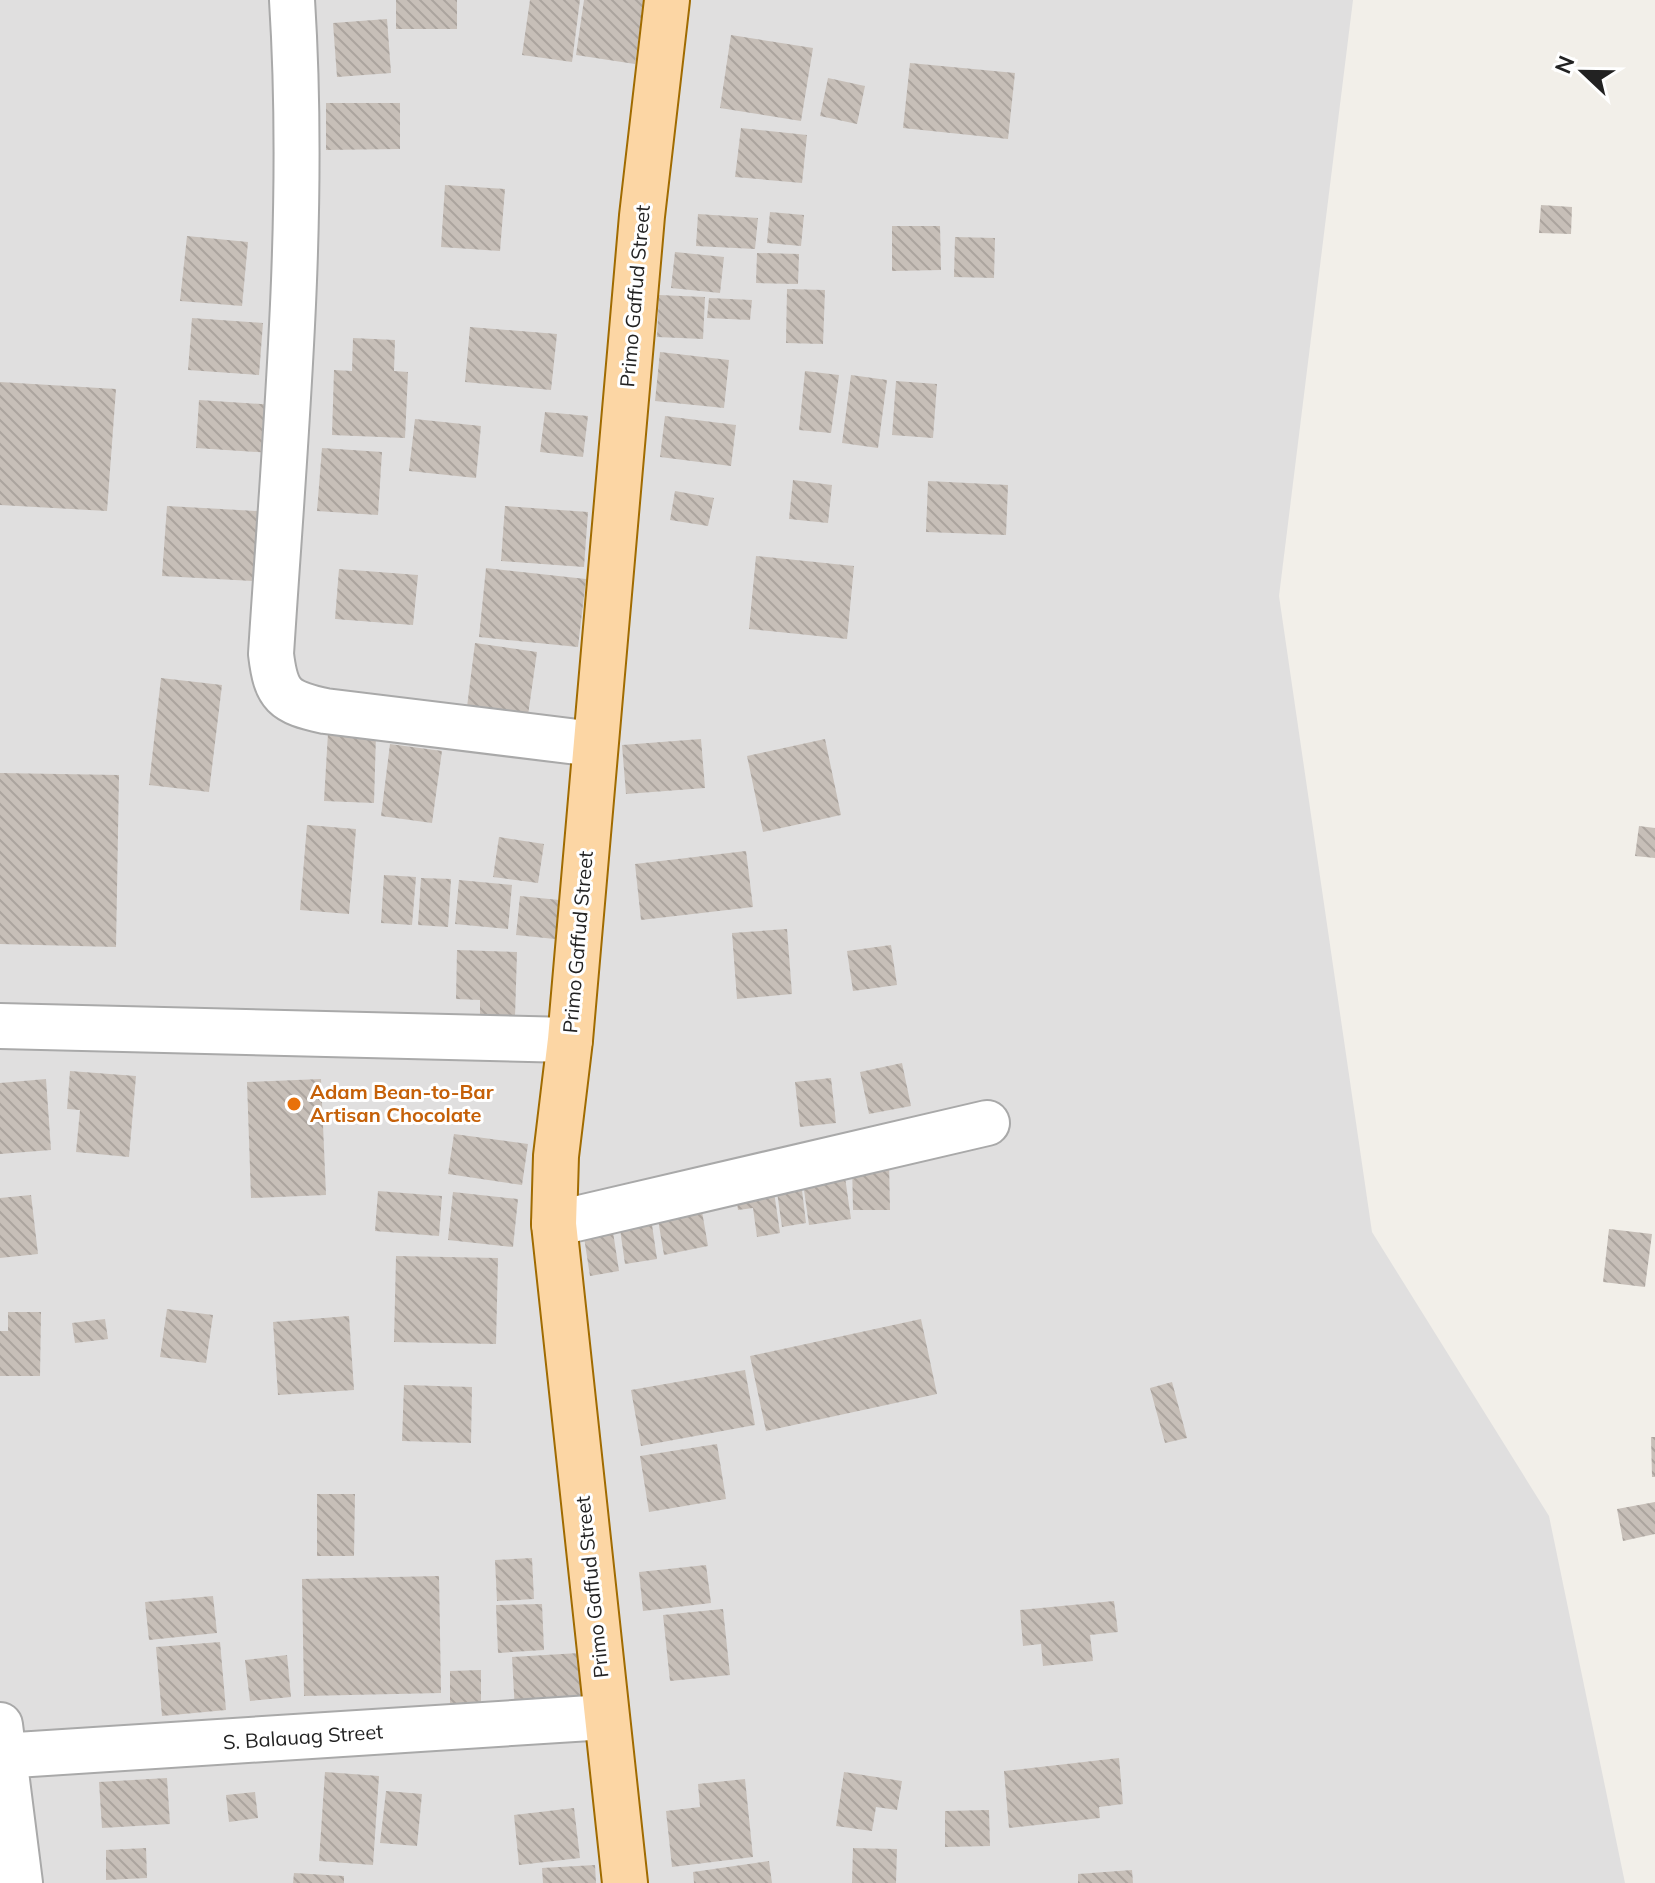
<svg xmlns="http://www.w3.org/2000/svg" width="1655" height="1883" font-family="Mulish,sans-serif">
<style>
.residential{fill:#e0dfdf}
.building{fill:url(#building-back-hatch)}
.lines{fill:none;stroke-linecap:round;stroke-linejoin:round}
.minor-casing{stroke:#a9a9a9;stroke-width:48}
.major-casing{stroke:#a06b00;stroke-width:48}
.minor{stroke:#fff;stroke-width:44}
.major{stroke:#fcd6a4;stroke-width:44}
.food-dot{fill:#e8710a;stroke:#fff;stroke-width:3}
.labels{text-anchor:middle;stroke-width:6;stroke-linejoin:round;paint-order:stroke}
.street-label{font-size:20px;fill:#222;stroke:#fff}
.food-label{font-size:20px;font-weight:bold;fill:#c56008;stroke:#fff;text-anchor:start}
</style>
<defs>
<pattern id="building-back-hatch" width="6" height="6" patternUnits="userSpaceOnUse" patternTransform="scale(2)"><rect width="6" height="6" fill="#c7bfb8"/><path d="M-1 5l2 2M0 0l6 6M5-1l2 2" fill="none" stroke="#aba49e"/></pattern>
</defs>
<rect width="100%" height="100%" fill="#f2efe9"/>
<path class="residential" d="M0,0H1353L1279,596L1372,1232L1549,1516L1625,1883H0Z"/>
<path class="building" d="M396,0H457V29H396Z
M530,0H580L572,62L522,55Z
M584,0H644L635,64L576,55Z
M387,19L391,73L337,77L333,23Z
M731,35L813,48L801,121L720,108Z
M910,63L1015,73L1008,139L903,128Z
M828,78L865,86L857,124L820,116Z
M326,103H400V149L326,150Z
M741,128L807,135L802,183L735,177Z
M445,185L505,189L500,251L441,247Z
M1541,205L1572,207L1571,234L1539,233Z
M770,212L804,215L801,246L767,243Z
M698,214L758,218L755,249L696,246Z
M892,226H940L941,270L892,271Z
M187,236L248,242L242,306L180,301Z
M955,237L995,238L994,278L954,277Z
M675,252L724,257L720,293L671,288Z
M757,253L799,254L798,284L756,283Z
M787,289L825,290L823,344L786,343Z
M659,295L705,297L703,339L657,337Z
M709,298L752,300L750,320L707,318Z
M192,318L263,323L259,375L188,370Z
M470,327L557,334L551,390L465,382Z
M353,338L395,340L394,371L408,372L405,438L332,435L334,370L352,371Z
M660,352L729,360L724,408L655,401Z
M805,371L839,375L831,433L799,430Z
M851,375L887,380L878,448L842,443Z
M896,381L937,384L933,438L892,435Z
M0,382L116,389L107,511L0,505Z
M199,400L275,405L271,453L196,448Z
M545,412L588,416L583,457L540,452Z
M665,416L736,425L731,466L660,457Z
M415,419L481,426L476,478L409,471Z
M322,448L382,452L378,515L317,511Z
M793,480L832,485L828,523L789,519Z
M928,481L1008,485L1006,535L926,532Z
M675,491L714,498L708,526L670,520Z
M167,506L258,511L253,581L162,576Z
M505,506L588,512L584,567L501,561Z
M756,556L854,566L847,639L749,629Z
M486,568L586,579L578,647L479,637Z
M339,569L418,575L413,625L335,619Z
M475,643L537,652L528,715L467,707Z
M161,678L222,685L209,792L149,785Z
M328,733L376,734L374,803L324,801Z
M701,739L705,788L626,794L622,745Z
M825,739L841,815L763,832L747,756Z
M390,744L442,751L432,823L381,816Z
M0,773L119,775L116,947L0,944Z
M307,825L356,829L349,914L300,910Z
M1639,826L1655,828V858L1635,856Z
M499,837L544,844L538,883L493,877Z
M746,851L753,907L641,920L635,864Z
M384,875L416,877L412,925L381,923Z
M421,878L451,879L448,927L418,925Z
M459,880L512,885L508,929L455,924Z
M520,896L559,900L555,939L516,935Z
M787,929L792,994L737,999L732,933Z
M891,945L897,985L853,991L847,951Z
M457,950L517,952L515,1017H480V1000L456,999Z
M902,1063L911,1106L869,1114L860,1072Z
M70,1071L136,1076L129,1157L76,1152L80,1110L67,1109Z
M831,1078L836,1123L800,1127L795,1082Z
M46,1079L51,1150L0,1154V1083Z
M321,1079L326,1195L251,1198L247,1082Z
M454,1134L528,1144L522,1185L448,1174Z
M889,1161L890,1210H853L852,1162Z
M844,1170L851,1219L809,1225L802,1176Z
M800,1174L806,1223L782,1227L775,1178Z
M773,1185L780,1233L757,1237L753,1208L738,1210L735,1190Z
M378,1191L442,1196L439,1236L375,1231Z
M453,1192L518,1199L513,1247L448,1240Z
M31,1195L38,1254L0,1258V1198Z
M700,1200L708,1246L664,1255L656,1208Z
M651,1218L657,1259L625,1264L619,1222Z
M1609,1229L1652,1234L1645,1287L1603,1282Z
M613,1232L619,1271L590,1276L584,1237Z
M396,1256L498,1258L496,1344L394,1342Z
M167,1309L213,1315L206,1363L160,1357Z
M8,1312H41L40,1376H0V1331H8Z
M349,1316L354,1390L278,1395L273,1322Z
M105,1319L108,1339L75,1343L72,1323Z
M921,1319L937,1394L766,1431L750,1356Z
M745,1370L755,1425L641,1446L631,1390Z
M1172,1382L1187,1438L1165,1443L1150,1388Z
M404,1385L472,1387L471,1443L402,1441Z
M1651,1437H1655V1477H1652Z
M717,1444L726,1499L649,1512L640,1456Z
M317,1494H355L354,1556H317Z
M1655,1502V1534L1623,1541L1617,1509Z
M532,1558L534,1599L497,1601L495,1560Z
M706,1565L711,1603L643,1611L639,1572Z
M439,1576L441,1693L304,1696L302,1579Z
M213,1596L217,1633L149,1640L145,1602Z
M1114,1601L1118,1632L1090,1635L1093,1661L1043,1666L1041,1644L1023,1646L1020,1610Z
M542,1604L544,1650L498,1653L496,1605Z
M723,1609L730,1675L670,1681L663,1615Z
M220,1642L226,1710L162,1716L156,1647Z
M579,1653L582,1708L515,1712L512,1657Z
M287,1655L291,1697L250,1701L245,1660Z
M481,1670V1715H450V1671Z
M1119,1758L1123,1804L1099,1807L1100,1818L1009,1828L1004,1771Z
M325,1772L379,1776L373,1865L319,1861Z
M844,1772L902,1781L897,1810L876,1807L872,1831L836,1826Z
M167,1778L170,1824L102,1828L99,1782Z
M745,1779L753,1857L672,1867L666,1811L700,1807L698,1784Z
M386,1791L422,1794L417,1846L380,1843Z
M255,1792L258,1818L229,1822L226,1795Z
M574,1808L580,1858L519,1865L514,1815Z
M989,1810L990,1846L945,1847V1811Z
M146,1848L147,1878L106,1880V1850Z
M853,1848L897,1849L896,1883H852Z
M769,1861L772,1883H694L693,1872Z
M595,1865L596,1883H543L542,1868Z
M1132,1870L1133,1883H1078V1874Z
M294,1873L344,1876V1883H293Z"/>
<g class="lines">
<defs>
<path id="minor" d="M292,0C306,218 285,436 271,654C276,696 284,702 325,711L594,744
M0,1026L570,1040
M554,1224L987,1123
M0,1725L20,1883
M0,1756L606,1717"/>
<path id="major" d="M625,1883L554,1224L556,1156L570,1040L642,216L667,0"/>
</defs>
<use href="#minor" class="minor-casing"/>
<use href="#major" class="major-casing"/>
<use href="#minor" class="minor"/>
<use href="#major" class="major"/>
</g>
<circle class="food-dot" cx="294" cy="1104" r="8"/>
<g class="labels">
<g class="street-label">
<text transform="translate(635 296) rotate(-85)" y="7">Primo Gaffud Street</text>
<text transform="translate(578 942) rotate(-85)" y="7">Primo Gaffud Street</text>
<text transform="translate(592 1587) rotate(-96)" y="7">Primo Gaffud Street</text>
<text transform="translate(303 1737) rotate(-4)" y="7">S. Balauag Street</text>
</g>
<g class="food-label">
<text x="310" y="1099">Adam Bean-to-Bar<tspan x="310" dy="23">Artisan Chocolate</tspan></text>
</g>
</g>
<g transform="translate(1583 72) rotate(292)" stroke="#ffffff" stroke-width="6" paint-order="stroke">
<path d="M0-6L14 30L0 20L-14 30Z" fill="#222222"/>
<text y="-12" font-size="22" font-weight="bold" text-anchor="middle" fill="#222222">N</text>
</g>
</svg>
